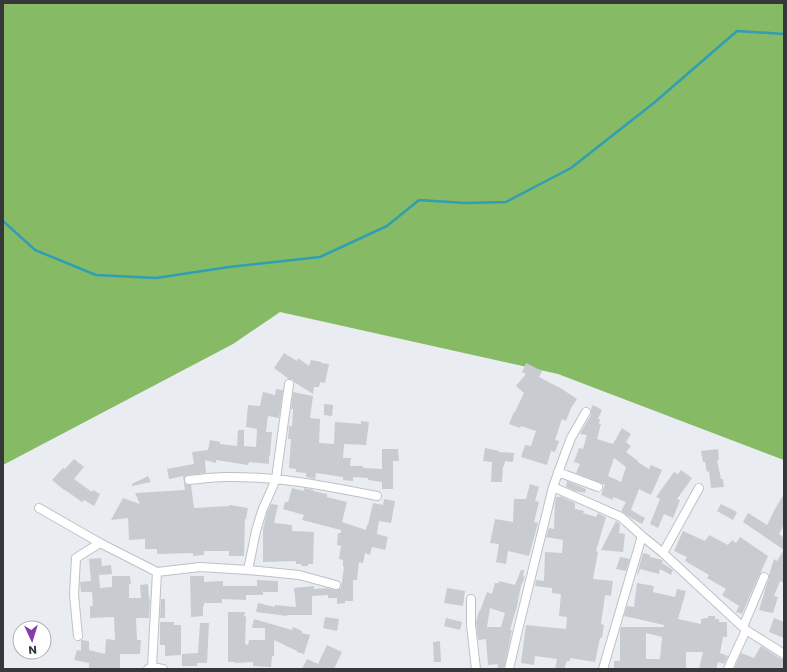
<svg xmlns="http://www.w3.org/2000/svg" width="787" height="672" font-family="Poppins,sans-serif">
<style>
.forest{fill:#87ba65}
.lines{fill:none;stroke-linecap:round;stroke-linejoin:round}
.stream{stroke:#309eb3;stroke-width:2.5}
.building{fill:#c8cbd0;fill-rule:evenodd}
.minor-casing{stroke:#bec1c6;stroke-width:10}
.minor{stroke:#fff;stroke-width:8}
</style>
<rect width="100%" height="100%" fill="#e9edf2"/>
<path class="forest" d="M3,3H784V460L558,374L280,312L233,344L3,465Z"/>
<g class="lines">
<path class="stream" d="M3,221L35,250L96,275L156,278L229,267L320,257L387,226L419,200L465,203L506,202L571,168L655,102L737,31L784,34"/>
</g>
<path class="building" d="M284,353L297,361L298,358L309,366L311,360L322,362L321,363L329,364L325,383L320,382L319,387H314L313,394L294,382L292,379H289L274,368Z
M526,363L542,371L539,377L562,389L577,399L571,408L566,421L562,419L555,440L559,441L555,452L551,451L547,465L521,457L525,445L531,446L536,431L521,426L520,428L509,424L514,412H515L524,393L516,386L526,374L522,372Z
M276,389L283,390L279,418L268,416L266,432H272L270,456H269V464L249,462L248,465L216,460V463L205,460L206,473L188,475L186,476L184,478V481L185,483L187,485H191L194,508L229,506L230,505L248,508L246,519H245L244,556H229V551H204V555L193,556V553L157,554V549H145V539L129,540L128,518L111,520L123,498L140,504L135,493L185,490L183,476L169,479L167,469L194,464L192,452L208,450L210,440L220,442V444L237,446L238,430H244V446L256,447L257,429L246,427L248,405L260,406L263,392L275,395Z
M293,392L313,396L310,418L320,419L319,443L334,444L335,422L361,424V421L369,422L366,445L344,444L343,458H351L350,466H363V468L382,469V449H398L399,461H393V489H382V482L368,480V478L353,477V481L343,480V477L316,473L315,479L306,477V473L296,472V469L289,468L291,439H288L289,426H292L293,409H291Z
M324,404L333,405L332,416L324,415Z
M593,405L602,410L598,419H600L599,424H601L597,439L613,444L622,428L631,434L626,442L631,446L626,452L638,461V462L649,469L651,465L662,470L651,495L639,489L631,510L645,518L642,524L631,518L621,511L626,502L613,497V500L601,495L605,485L576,473L580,464L574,462L579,448L583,449L587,435L580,434L591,415V409ZM614,458L626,467L621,482L608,476Z
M485,448L499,451V452L514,453L513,462L505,461L504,466H503L502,482H491L492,462L483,461Z
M718,449L719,460H717L721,479H723L724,487L711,488L709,471L707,472L705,462H703L701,451Z
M74,459L84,467L74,479L92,492L93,490L100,494L94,506L84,500L82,502L65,490H64L52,480L63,468L65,469Z
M681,470L692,478L677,499L680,500L673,518L664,514L658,528L650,524L660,499L656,497L674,472L678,474Z
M148,476L151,482L132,486V484Z
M567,481L586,489L585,493L575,491L566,487Z
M530,484L539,487L535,501L539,502L534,522L538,523L529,556L508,551L506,564L496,562L499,544L490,543L495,519L513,522L514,499H526Z
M292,488L304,491V488L313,490V491L327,494V497L347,502L342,522L366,530L367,525H368L373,503L383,505L384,499L395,501L391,523L379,521L377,534L388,537L385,550L372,547L370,555L365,553L363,563L359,562L357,580H353V601H345V603L337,604V598H328V595L312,596V615H287V616L256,612L258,603L275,607V605L296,607L294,588L314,586V589L327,588L335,590L341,588L344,567H343V560L339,559L341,546L337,545L338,533H341V530L302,520L304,515L283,509L285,502H288Z
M784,494V524L779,534L784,538V550L743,522L748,513L767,525L776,507Z
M560,496L575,503V509L584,511L583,513L596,517L598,513L606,517L596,551L598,552L593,579L613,581L611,596L605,595L601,624L604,625L602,638H600L595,662L570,658V661H567L564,669H555L557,659L535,656L534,665L521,663L526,625L566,629L567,617L559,616L561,594L552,593V588L535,586L536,580L544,581L545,552L562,553L563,540L546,537L549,528L554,529L555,502L556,497H560Z
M271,504L278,505L274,523L292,525V531L314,532L313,564H308V566H301V564H296V561L263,562V529L267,513Z
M721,504L737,512L733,520L717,511Z
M616,521L620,524L619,533L625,534L623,552L601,550Z
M683,531L705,541L709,535L728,545L732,540L736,543L740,537L768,556L761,572L759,575L742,614L736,612L739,606L722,595L726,589L707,578L709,575L685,561L687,557L674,551Z
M784,550V583L780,581L774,596L778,597L773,613L759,610L766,587L769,579V575L774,559L777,561Z
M643,553L650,555V557L662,560H663L662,563L673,570L671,575L660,569L659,574L640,569L638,575L637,574Z
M620,557L630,559L626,571L616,569Z
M101,558L102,566L111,565L112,574L99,575L100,588L112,587V576H130L131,584H129V598H141L140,585L148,584L149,599H150L149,618H136L137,640H141L140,654H120V669H89V663L74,660L77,650L81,651V640L89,641V650L105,654L106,639L115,640L114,617L90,618V606H93L92,592H81L80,582L91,581L89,559Z
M521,570H524L523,576L525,577L521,586L517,606L510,630H512L504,669H497L498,664L488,665L486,639L478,640L476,622L479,611H480L487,592L492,594L495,583H499V581L515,585ZM490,608L505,613L501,627H487Z
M190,576H204V582L223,581V586H257V580L278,581V592H263V595H246V600L222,599V603H204V606H203V616L191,617Z
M637,583L654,586L653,592L675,597L677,589L686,591L678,619L701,624V619L708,618V616H715V619H719V622H727V637H723L720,653L728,656L724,664L718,662L716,669H699L703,652H686V669H614V661H620V631L621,627H664V625L624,616L627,606L634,607ZM646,633L662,637L660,659H646Z
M447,588L465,591L463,606L444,603Z
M161,599H165V618H160Z
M228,612H245L244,616L246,617L245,644L248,645L249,640H265V628H252L254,619L292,630L293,627L302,631V633L310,635L304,654L297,652V651L274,640V656H272L271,667L253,666V662L235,663V662H228Z
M325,617L339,619L337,631L323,628Z
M446,618L462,622L460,630L444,626Z
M774,618L784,622V638L769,632Z
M160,622H174V625H181V655L165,656V645H160Z
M200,623H209L207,663H197V666H182V654L198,653Z
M440,641L441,662H434L433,642Z
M327,645L342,652L334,669H302L307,659L318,664Z
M761,646L781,659H784V666L782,669H734L741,653L754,658Z"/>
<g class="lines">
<defs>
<path id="minor" d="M558,472L598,487
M189,480C201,479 213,477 225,477C277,476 327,486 377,496
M553,487L621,517L642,536L663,553L746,630L784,654
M39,508L100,543L157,572L200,567L248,570L299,575L336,585
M663,553L699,488
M248,570L256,531L262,511L276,479L289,384
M471,599V625L476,669
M743,627L764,577
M78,636L74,595L76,558L100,543
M152,667L157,572
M148,669L152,667L163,669
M509,669L518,630L553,487L566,451L571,438L586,412
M603,669L642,536
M728,669L746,630"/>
</defs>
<use href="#minor" class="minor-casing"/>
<use href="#minor" class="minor"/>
</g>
<rect width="787" height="672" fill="none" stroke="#363739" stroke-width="8"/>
<g transform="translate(32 640) rotate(176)"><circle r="19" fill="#ffffff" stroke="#afafb0"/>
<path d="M0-3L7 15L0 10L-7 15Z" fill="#863aab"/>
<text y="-6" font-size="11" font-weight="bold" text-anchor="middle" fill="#363739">N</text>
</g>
</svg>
